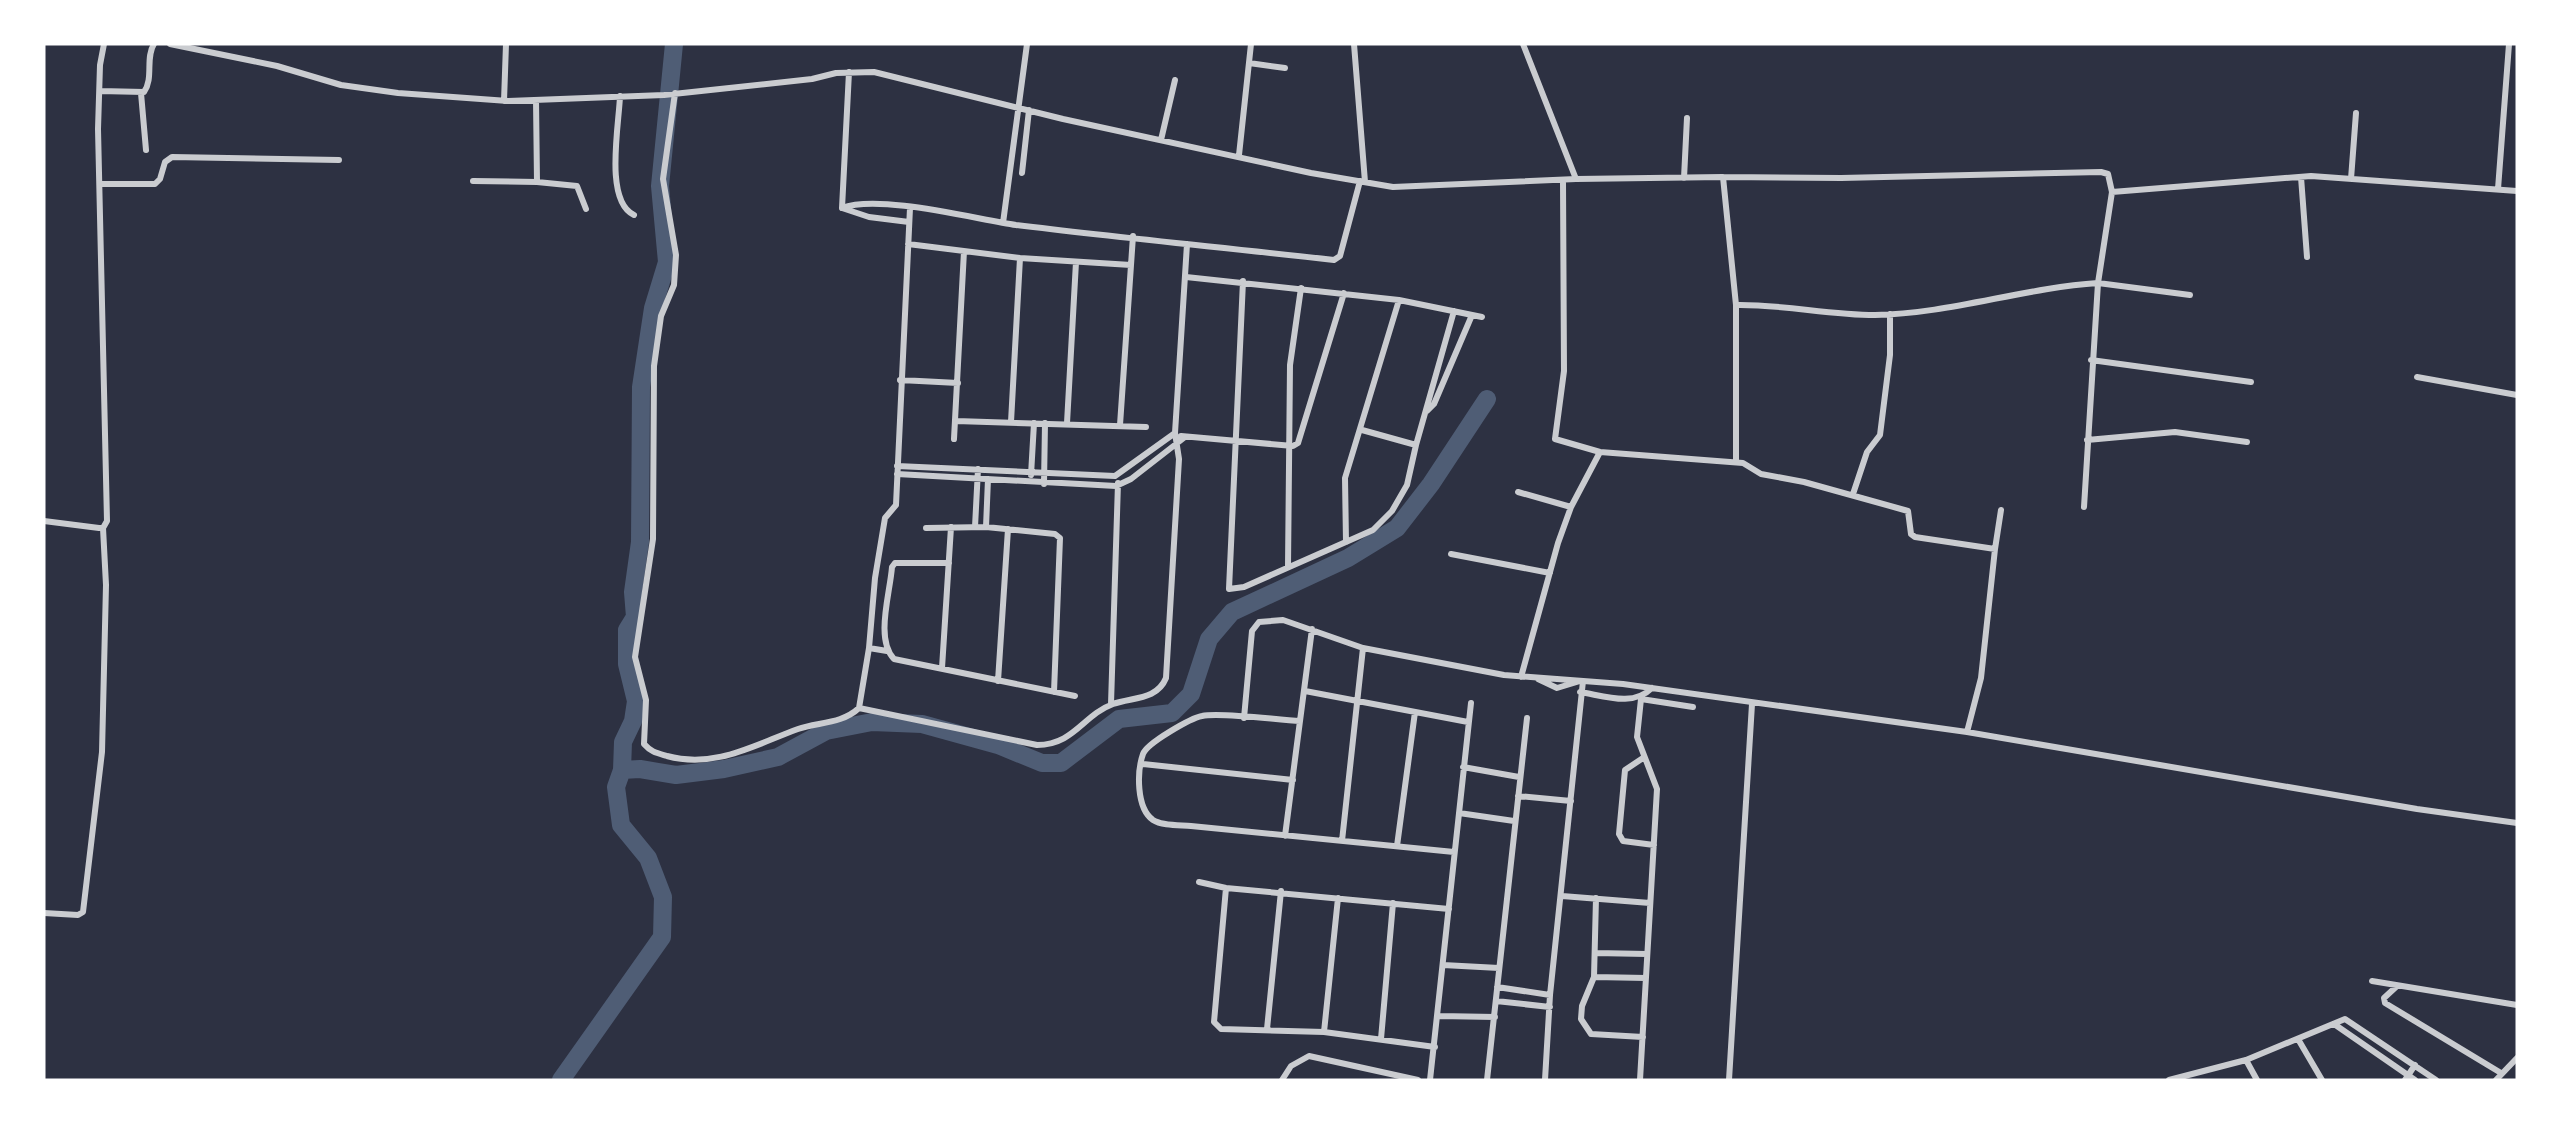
<svg xmlns="http://www.w3.org/2000/svg" width="2561" height="1124" font-family="Roboto,sans-serif">
<style>
.lines{fill:none;stroke-linecap:round;stroke-linejoin:round}
.river{stroke:#4f5d75;stroke-width:18}
.minor{stroke:#caccd0;stroke-width:6}
</style>
<rect width="100%" height="100%" fill="#2d3142"/>
<g class="lines">
<path class="river" d="M622,770L623,742L633,721L636,701L627,664V630L635,617L633,592L640,542L641,387L653,308L667,262L660,186L674,44
M561,1080L662,937L663,897L648,858L621,825L616,787L622,770L640,769L676,775L724,769L778,757L826,731L872,722L922,724L998,745L1042,763H1061L1119,719L1172,713L1191,694L1209,639L1232,612L1348,558L1397,528L1431,484L1487,399"/>
<path class="minor" d="M170,44L277,66L341,85L398,93L508,101L664,95L812,79L836,73L874,72L1063,119L1311,173L1393,187L1576,179
M1354,44L1365,182
M1523,44L1576,179L1723,177L1736,305C1782,304 1828,315 1875,315C1948,314 2023,288 2098,283L2112,192L2311,176L2517,191
M1249,63L1285,68
M849,72L842,208C879,194 975,219 1016,225C1122,238 1228,248 1334,260L1340,256L1360,181
M100,91L144,92C154,78 145,58 154,44
M141,93L146,150
M675,93L663,179L676,255L674,285L661,316L654,366L653,539L635,657L646,700L644,744C651,752 657,753 667,756C715,769 754,745 798,729C818,722 842,724 859,708L869,648L887,651
M620,96C619,125 604,201 634,215
M536,100L537,182L577,186L586,209
M504,101L506,44
M1161,140L1175,80
M1239,155L1251,44
M1022,173L1029,110
M1723,177L1841,178L2101,172L2108,174L2112,192
M2301,177L2307,257
M1684,178L1687,118
M2351,179L2356,113
M473,181L537,182
M1563,182L1564,371L1555,439L1600,452L1743,463L1761,474L1804,482L1908,511L1911,534L1915,537L1995,549L1981,678L1967,732
M101,184H155L160,179L165,162L172,157L339,160
M2498,189L2509,44
M842,208L869,217L909,222
M1003,223L1027,44
M908,244L1020,258L1131,265
M1186,277L1399,300L1482,317
M1243,281L1229,589L1244,587L1373,530L1392,511L1407,485L1416,445
M1736,305V461
M2091,360L2251,382
M2417,377L2517,395
M900,380L958,383
M1427,411L1434,404L1472,315
M956,421L1146,427
M1011,422L1020,258
M1067,423L1076,262
M1120,425L1133,236
M1362,430L1416,445L1454,311
M1181,436L1293,446L1298,443L1344,293
M954,439L964,251
M2087,440L2175,432L2247,442
M897,466L1115,476L1175,433
M897,474L1116,486L1131,479L1185,437
M1031,475L1034,423
M1044,484L1045,423
M1518,492L1571,507
M1853,494L1867,452L1880,435L1890,355V314
M2084,507L2098,283L2190,295
M44,521L99,528H103L107,521L98,129L100,65L104,44
M975,527L978,469
M986,527L988,479
M926,528L986,527L1055,534L1060,538L1054,692
M1346,542L1345,478L1399,300
M1995,549L2001,510
M1451,554L1550,573
M949,563H895L892,567C890,594 875,639 894,659L1075,696
M1288,567L1290,365L1301,288
M869,648L875,578L885,518L896,505L910,208
M942,668L951,527
M1521,677L1558,543L1571,507L1600,452
M1538,679L1557,688L1580,681
M998,681L1008,529
M1305,691L1468,722
M1580,692C1605,696 1633,707 1652,688
M1111,704L1118,483
M859,708L1037,745C1074,745 1083,715 1113,704C1133,697 1157,700 1166,678L1179,459L1175,433L1187,244
M1244,718L1252,631L1259,622L1283,620L1363,648L1504,675L1623,684L1967,732L2417,809L2517,823
M1300,721C1277,720 1221,712 1202,716C1191,718 1147,743 1143,754C1137,771 1136,808 1153,820C1162,826 1180,825 1191,826L1454,852
M1643,758L1625,770L1619,834L1623,841L1654,845
M1143,764L1293,780
M1463,767L1519,777
M1518,796L1571,801
M1459,813L1514,821
M1285,836L1312,629
M1342,841L1363,648
M1397,846L1415,712
M1199,882L1226,888L1449,909
M1226,888L1214,1022L1221,1029L1324,1032L1435,1047
M1562,896L1650,903
M1596,898L1594,977L1582,1006L1581,1019L1591,1034L1643,1037
M44,913L78,915L83,912L102,752L106,585L103,528
M1595,953L1647,954
M1443,965L1499,968
M1594,977L1646,978
M2372,981L2517,1005
M2397,986L2384,998L2385,1003L2501,1073
M1497,987L1550,995
M1496,1001L1550,1007
M1439,1016L1495,1017
M2334,1024L2415,1080
M1267,1029L1281,891
M1324,1032L1338,898
M1381,1039L1393,903
M2298,1039L2322,1080
M2246,1060L2257,1080
M1282,1080L1291,1066L1309,1056L1418,1080
M1430,1080L1471,703
M1487,1080L1527,718
M1545,1080L1550,995L1583,681
M1640,1080L1657,789L1637,737L1641,699L1693,707
M1729,1080L1752,704
M2169,1080L2246,1060L2345,1019L2436,1080
M2405,1080L2415,1065
M2496,1080L2517,1058"/>
</g>
<rect width="2561" height="1124" fill="none" stroke="#ffffff" stroke-width="91"/>
</svg>
